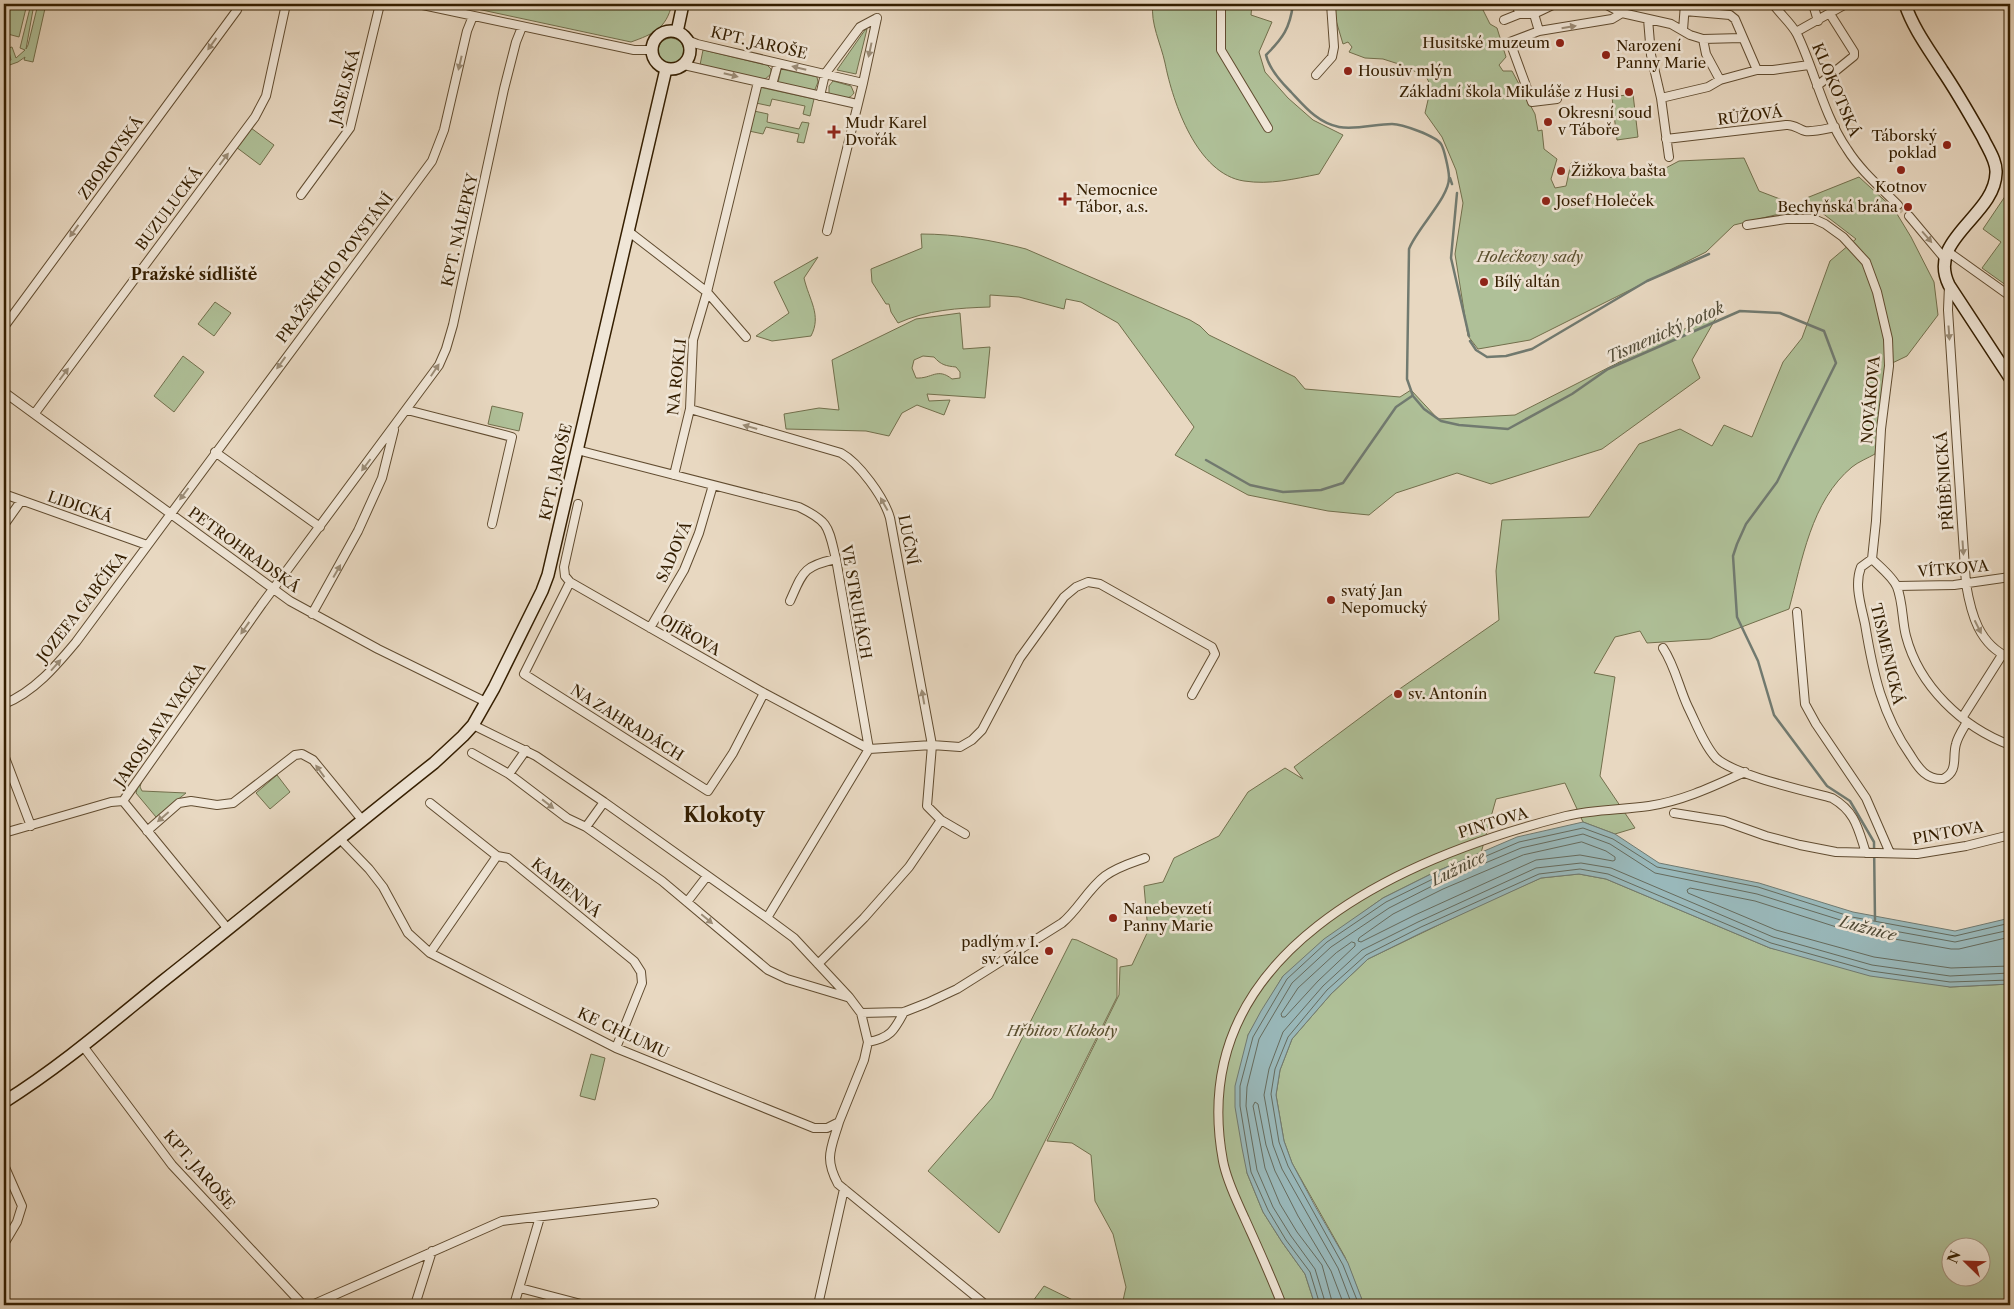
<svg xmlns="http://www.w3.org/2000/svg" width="2014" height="1309" font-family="'Libre Caslon Text',serif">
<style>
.green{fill:#afc098;stroke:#726f4c;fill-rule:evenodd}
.water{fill:#99b8ba;stroke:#717a70}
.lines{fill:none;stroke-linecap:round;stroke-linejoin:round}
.shore{stroke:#666b5d;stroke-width:1}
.stream{stroke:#717a70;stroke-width:2.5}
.street-tunnel{stroke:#c4b39a;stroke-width:8;stroke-dasharray:8 4;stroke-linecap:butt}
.street-casing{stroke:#614c30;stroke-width:10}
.secondary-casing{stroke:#341e00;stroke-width:14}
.street{stroke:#f0e6d7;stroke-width:8}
.secondary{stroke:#f0e6d7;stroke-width:11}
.oneway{fill:#9b8c76}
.poi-dot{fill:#8f2418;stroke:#f0e6d7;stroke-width:2}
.labels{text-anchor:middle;stroke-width:5;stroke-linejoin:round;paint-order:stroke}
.street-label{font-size:15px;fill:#341e00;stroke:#f0e6d7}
.poi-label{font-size:15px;fill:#341e00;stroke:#f0e6d7;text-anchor:start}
.park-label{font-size:15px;font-style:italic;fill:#594f2e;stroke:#f0e6d7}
.neighbourhood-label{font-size:16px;font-weight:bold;fill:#341e00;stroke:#f0e6d7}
.water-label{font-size:16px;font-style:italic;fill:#524c38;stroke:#f0e6d7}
.district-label{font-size:20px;font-weight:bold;fill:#341e00;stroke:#f0e6d7}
</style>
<rect width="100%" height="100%" fill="#e8d8c1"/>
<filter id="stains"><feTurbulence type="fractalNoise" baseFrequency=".004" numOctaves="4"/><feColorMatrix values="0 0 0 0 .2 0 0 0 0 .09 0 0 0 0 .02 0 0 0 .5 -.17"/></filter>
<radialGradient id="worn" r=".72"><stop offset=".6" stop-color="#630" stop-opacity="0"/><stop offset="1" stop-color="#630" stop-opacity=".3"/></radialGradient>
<path class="green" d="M4,4H27L19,37L4,33Z
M31,4H34L26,49L28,45L38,4H46L33,62L24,60L25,57L18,62L4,67V62L11,60L8,48L12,47L16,58L25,50L20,48Z
M454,4H672C666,29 653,34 631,42Z
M1153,4H1252L1251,15L1272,22L1259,52L1265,72L1288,98L1313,120L1343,135L1319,174C1294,179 1270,185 1244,181C1197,174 1173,103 1165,63C1161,44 1150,23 1153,4Z
M1336,4H1480L1490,24L1497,28L1506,57L1499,65L1503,71H1512L1535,114L1538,131L1542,130L1544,149L1557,159L1551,179L1555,188L1566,186L1571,163L1600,168L1602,178L1633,176L1662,170L1679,161L1744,158L1759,191L1814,212L1775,215L1734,225L1706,252L1530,340L1478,349L1468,336L1455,254L1463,203L1456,170L1442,137L1425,113L1431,87L1427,78L1405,66L1383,59L1365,58L1349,52L1352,47L1348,42L1343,44L1335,17Z
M867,29L856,74L837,70L865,30Z
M658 51a13 13 0 1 1 26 0a13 13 0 1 1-26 0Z
M703,50L767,65L771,69V74L764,80L700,65Z
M781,69L817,77L818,82L814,92L778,83Z
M833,81L851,86L854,93C848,102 838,97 829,95V86Z
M759,87L814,99L810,116L803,114L805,106L772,99L770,106L756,103Z
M1633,94L1638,137L1617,140L1612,97Z
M754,111L768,114L767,122L799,129L802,122L809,123L804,143L797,142L799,134L766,127L763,134L749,131Z
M251,128L274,145L260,165L236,147Z
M1859,177L1894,209L1911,237L1934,282L1938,315L1907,356L1886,366L1875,454C1868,458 1858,462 1852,467C1811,501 1802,561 1789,609L1710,639L1647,643L1640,631L1615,637L1594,673L1615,677L1600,776L1635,828L1615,834L1583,822L1565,783L1496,799L1481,853L1435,872L1383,898L1369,908L1283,976L1248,1035L1247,1173L1263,1212L1282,1242L1305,1274L1315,1305H1122L1126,1287L1113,1234L1095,1201L1091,1155L1072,1143L1047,1141L1119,995L1120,967L1132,965L1148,931L1144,886L1163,882L1174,858L1219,836L1248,792L1285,768L1303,779L1294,767L1388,697L1499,620L1496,571L1502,520L1589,517L1639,444L1680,429L1712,446L1724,425L1752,437L1783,362L1802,338L1830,261L1856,239L1804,199Z
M2010,189V288L1982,268L2001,242L1983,229Z
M921,234C956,234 992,240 1026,249L1190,320L1200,326L1209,335L1295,377L1305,389L1400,397L1411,390L1438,419L1515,415L1720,311L1692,360L1700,378L1602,449L1491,484L1457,473L1396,493L1369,515L1328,511L1248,495L1175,455L1194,427L1118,323L1081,302L1066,299L1064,309L1019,297L990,295V307C958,308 927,310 898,323L891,312L889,304H886L872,282L871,269L922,248Z
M818,257L804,278C809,300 822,315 811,336L772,341L756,336L789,313L774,282Z
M215,302L231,313L214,336L198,324Z
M960,313L963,349L990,347L985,398L927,394L929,401L950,400L944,415L917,405L902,413L889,436L866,431L786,429L784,414L819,408L839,410L832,360L916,319ZM923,356L934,357C941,365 946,366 956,367L960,372V378L952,379C937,367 932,379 916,378L912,368L914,360Z
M183,356L204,372L174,412L154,396Z
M492,406L523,413L519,431L488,424Z
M277,775L290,792L270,809L256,793Z
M142,780L140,787L142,791L186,793L156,817L136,793L138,785Z
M1579,874L1606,879L1770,948L1950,987L2010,984V1305H1364L1345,1257L1292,1163L1284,1141L1276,1095L1280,1070L1292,1039L1331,994L1368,959L1482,904L1541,878ZM1952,1246H1982V1276H1952Z
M1072,939L1077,940L1117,959V997L999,1233L928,1171L992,1098Z
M591,1054L605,1058L595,1100L580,1096Z
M1044,1286L1083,1305H1030Z"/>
<path class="water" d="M1583,822L1615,834L1659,863L1759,883L1853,912L1955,931L2010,918V984L1950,987L1870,976L1770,948L1606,879L1579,874L1541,878L1423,932L1368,959L1331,994L1292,1039L1280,1070L1276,1095L1284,1141L1292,1163L1315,1206L1348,1263L1364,1305H1315L1305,1274L1282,1242L1263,1212L1247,1173L1242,1148L1235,1107V1086L1248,1035L1261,1011L1283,976L1324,939L1383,898L1435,872L1517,837Z"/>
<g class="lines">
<path class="shore" d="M1582,842L1606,851L1615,857V860L1613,861L1580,855L1536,860L1415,915L1361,942L1358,941L1359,938L1393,914L1443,889L1523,855Z
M2010,937L1959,949H1951L1849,931L1755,901L1690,888L1687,890L1688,893L1776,930L1874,957L1951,968L2010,966
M1352,942L1355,943V946L1318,981L1285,1017H1282L1281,1014L1298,988L1336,953Z
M1320,1305L1310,1272L1286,1240L1268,1210L1251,1172L1240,1106V1086L1253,1037L1287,979L1327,942L1386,902L1437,877L1519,842L1583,828L1613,839L1657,867L1758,887L1852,917L1955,936L2010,923
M1326,1305L1315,1269L1291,1236L1273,1207L1257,1170L1246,1106L1247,1087L1259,1039L1292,983L1331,947L1389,908L1440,882L1521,848L1583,834L1610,844L1655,873L1757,894L1850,923L1955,942L2010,930
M1333,1305L1322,1265L1297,1232L1280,1204L1265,1168L1253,1106L1255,1102L1258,1104L1266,1145L1275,1171L1298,1216L1331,1271L1344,1305
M1352,1305L1338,1268L1282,1169L1273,1145L1264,1095L1269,1069L1283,1032L1323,986L1362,950L1418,922L1536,868L1581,863L1611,868L1773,937L1872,965L1950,976L2010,973
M1359,1305L1343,1265L1288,1166L1279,1142L1271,1094L1275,1069L1288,1037L1327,990L1366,955L1421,927L1539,874L1580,869L1608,874L1771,943L1871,971L1950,982L2010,980"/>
<path class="stream" d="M1293,4C1290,28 1283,38 1266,55C1269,69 1281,82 1291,92C1305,107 1318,123 1339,127C1356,130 1376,124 1392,124C1402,124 1436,136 1441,144C1444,148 1449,171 1449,177C1450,197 1417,228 1409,249L1407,379L1413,396L1424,409L1441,421L1459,425L1508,429L1572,394L1608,369L1740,311L1780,313L1824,331L1836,363L1777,482L1746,524L1737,544L1733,556L1737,617L1758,661L1774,715L1827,786L1850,801L1874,842L1875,920
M1450,178L1452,184
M1457,193L1451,258L1469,336
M1470,341L1476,350L1487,357L1506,356L1532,349L1647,281L1709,254
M1206,460L1250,485L1283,492L1321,490L1343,483L1396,407L1412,396"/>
<path class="street-tunnel" d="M1898,205L1909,216"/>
<defs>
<path id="street" d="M418,4L634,50H651
M1221,4V50L1268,128
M1517,4L1519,14
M1605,4L1622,13L1671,24L1690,35L1703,39L1742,38
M1773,4C1780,14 1791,23 1797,34C1815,71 1823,114 1847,149C1860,170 1881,188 1898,205
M1813,4L1818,21
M1685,11L1730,15L1735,19L1757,70
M1534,14L1539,31L1612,19L1622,13
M1648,19L1651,55L1661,98L1669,157
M1504,20L1519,14H1534L1555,4
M1683,30L1685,4
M1539,31L1510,42L1532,102L1557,99
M1796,32L1846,4
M1703,39L1706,54L1720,80
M687,40L697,44L863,83
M684,65L857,104
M1316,75L1332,57L1334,47L1331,4
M772,85L778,63
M1817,86L1854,56V52L1830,14
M820,96L825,74L860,27L877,18
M1661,98L1708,87L1720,80L1757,70H1773L1809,65
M1666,139L1786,125C1794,124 1798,129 1805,131C1815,132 1825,129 1835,127
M301,195L350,128L380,4
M1909,216L1945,259
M1747,225L1786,219H1814L1825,224L1843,237L1866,262L1877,292L1888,339L1889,366L1881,429L1876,521L1872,559
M628,231L707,292L746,337
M827,231L863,83L877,18
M1947,251L2010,296
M1949,285L1948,310L1966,584C1971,614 1979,645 2010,658
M4,327L237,10L239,4
M4,392L290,601L378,649L486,702
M690,409L841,453C859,463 884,497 890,518L932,745L927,806L941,820L909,867L864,918L818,964
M407,410L512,437L492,524
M35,413L255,117L266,96L286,4
M577,450L799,507C830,522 828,527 836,559L869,749L767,918
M215,452L320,527
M674,475L690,409L693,340L707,292L758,82
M4,494L147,545
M578,504L564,567L565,576L570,582L764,693L869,749
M4,525L21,501
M1872,559L1861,567C1854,585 1861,605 1865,624C1873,673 1882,715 1911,756C1919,769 1927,780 1943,779C1959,771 1952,758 1956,744C1958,736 1963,729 1967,722
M1872,559C1880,567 1893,577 1897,587C1903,602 1902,621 1906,636C1919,686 1962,727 2010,745
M570,582L524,674L708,791L733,753L764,693
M1897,586L1954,585L2010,577
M790,601C803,572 803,566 836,559
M1797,612L1805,704L1816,724L1866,798L1890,853
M312,614L358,531L382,478L394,430
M650,628L684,570L699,533L713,485
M1663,648C1675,666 1679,688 1688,707C1696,723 1704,745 1716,758C1734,775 1806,791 1832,798C1856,812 1858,829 1866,853
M4,704C34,692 56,666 76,642L432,161L444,130L467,31L473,16
M1962,718L2002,655
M869,749L932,745L960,747L972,740L982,730L1020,658L1064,597L1076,587L1088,582L1100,584L1212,647L1215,654L1192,695
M472,753L509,774L567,818L586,827L662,881L768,970L787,979L847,997
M4,755L31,826
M509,774L526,750
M123,801L228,929
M430,803L497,856
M1674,813L1724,821L1766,836L1800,845L1836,852L1917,854L1966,846L2010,835
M941,820L965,834
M586,827L604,802
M147,831L179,803L191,801L217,805L233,803L295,755L302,754L313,760L363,821
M4,833L111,802L123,801L262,604L439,365L446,349L453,325L504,89L516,42L522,27
M340,839L369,869L383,887L408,933L430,953L616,1048L814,1128H827L839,1122L864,1060L868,1042L861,1013L849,997L794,938L767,918L604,802L536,756L473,725
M687,902L707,876
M430,953L497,856L508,858L634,961L641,972L642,983L616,1048
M861,1013L904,1012L927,1003L957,989L1062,923C1078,910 1088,889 1105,876C1117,867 1131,863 1145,858
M868,1042C890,1038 894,1031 904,1012
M83,1046L172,1165L303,1305
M839,1122C831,1149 824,1158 838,1184L986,1305
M4,1165L22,1206L17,1222L4,1244
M520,1288L585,1305
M312,1305L502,1221L654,1203
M415,1305L432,1251
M514,1305L540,1217
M818,1305L844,1189
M1282,1305C1271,1276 1258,1248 1245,1219C1237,1201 1227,1182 1223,1161C1184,952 1400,858 1566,816C1593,809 1622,810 1649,806C1683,801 1714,786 1745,772"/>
<path id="secondary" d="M1905,4C1913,28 1928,48 1942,70C1957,92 1970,115 1983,138C1988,149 1997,161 1996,173C1995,216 1926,239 1949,285L2010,378
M652 50a19 19 0 1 1 38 0a19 19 0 1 1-38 0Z
M677,32L683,4
M4,1102C60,1067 111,1023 163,981C254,909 343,835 434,763L463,736L473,725L494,688L542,591L548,575L666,69"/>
</defs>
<use href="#street" class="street-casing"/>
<use href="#secondary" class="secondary-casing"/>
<use href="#street" class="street"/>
<use href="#secondary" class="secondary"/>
</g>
<defs><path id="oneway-solid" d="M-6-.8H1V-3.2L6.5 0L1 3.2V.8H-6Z" transform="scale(1.25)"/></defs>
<g class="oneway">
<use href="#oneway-solid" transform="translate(1569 27) rotate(-9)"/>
<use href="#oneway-solid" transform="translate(212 44) rotate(126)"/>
<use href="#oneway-solid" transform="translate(870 50) rotate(102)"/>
<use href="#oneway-solid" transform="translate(460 63) rotate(103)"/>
<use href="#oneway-solid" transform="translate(799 68) rotate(-166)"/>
<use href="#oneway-solid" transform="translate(731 75) rotate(14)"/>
<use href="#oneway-solid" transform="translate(224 159) rotate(-53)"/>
<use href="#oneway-solid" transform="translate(74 231) rotate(126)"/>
<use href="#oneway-solid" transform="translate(1927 237) rotate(49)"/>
<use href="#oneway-solid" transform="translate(1949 333) rotate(86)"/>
<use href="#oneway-solid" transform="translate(281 363) rotate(126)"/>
<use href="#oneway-solid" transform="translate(435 370) rotate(-56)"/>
<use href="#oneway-solid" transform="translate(64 374) rotate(-53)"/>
<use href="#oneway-solid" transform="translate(750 427) rotate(-164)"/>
<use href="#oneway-solid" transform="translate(366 465) rotate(127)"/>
<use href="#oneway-solid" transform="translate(184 494) rotate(127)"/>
<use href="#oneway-solid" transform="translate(884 504) rotate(-119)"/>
<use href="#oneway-solid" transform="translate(1963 548) rotate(86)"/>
<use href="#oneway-solid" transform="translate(337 571) rotate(-60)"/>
<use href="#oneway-solid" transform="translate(1978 627) rotate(63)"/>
<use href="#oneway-solid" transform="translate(245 628) rotate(125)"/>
<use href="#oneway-solid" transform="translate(56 665) rotate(-48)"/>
<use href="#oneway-solid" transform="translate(923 697) rotate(-100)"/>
<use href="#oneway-solid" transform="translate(320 771) rotate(-126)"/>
<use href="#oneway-solid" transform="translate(548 804) rotate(38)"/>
<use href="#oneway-solid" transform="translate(163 817) rotate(139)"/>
<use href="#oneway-solid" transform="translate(707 919) rotate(40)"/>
</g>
<g class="poi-dot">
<circle cx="1560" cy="43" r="5"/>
<circle cx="1606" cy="55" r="5"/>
<circle cx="1348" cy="71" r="5"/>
<circle cx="1629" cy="92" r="5"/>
<circle cx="1548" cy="122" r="5"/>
<path d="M831.5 124.5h5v5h5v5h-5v5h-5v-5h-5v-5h5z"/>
<circle cx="1947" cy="145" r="5"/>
<circle cx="1901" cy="170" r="5"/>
<circle cx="1561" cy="171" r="5"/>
<path d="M1062.5 191.5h5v5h5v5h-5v5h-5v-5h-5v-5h5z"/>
<circle cx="1546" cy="201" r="5"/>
<circle cx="1908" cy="207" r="5"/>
<circle cx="1484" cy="282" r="5"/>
<circle cx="1331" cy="600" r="5"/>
<circle cx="1398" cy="694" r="5"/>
<circle cx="1113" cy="918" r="5"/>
<circle cx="1049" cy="951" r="5"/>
</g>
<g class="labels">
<g class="street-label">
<text transform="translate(759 43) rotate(13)" y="5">KPT. JAROŠE</text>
<text transform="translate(345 87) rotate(-75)" y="5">JASELSKÁ</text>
<text transform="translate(1836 90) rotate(67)" y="5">KLOKOTSKÁ</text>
<text transform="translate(1750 116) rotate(-7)" y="5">RŮŽOVÁ</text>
<text transform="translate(111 158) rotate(-54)" y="5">ZBOROVSKÁ</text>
<text transform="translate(169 209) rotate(-53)" y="5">BUZULUCKÁ</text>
<text transform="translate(460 230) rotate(-77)" y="5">KPT. NÁLEPKY</text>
<text transform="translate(335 268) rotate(-53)" y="5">PRAŽSKÉHO POVSTÁNÍ</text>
<text transform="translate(677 377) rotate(-84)" y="5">NA ROKLI</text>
<text transform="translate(1871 400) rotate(-85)" y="5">NOVÁKOVA</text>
<text transform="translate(556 472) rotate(-77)" y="5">KPT. JAROŠE</text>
<text transform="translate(1945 481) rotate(-94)" y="5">PŘÍBĚNICKÁ</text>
<text transform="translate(80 507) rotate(19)" y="5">LIDICKÁ</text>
<text transform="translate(908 540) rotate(79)" y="5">LUČNÍ</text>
<text transform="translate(244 550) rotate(36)" y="5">PETROHRADSKÁ</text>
<text transform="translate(674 552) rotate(-66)" y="5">SADOVÁ</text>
<text transform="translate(1953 569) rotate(-5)" y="5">VÍTKOVA</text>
<text transform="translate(856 602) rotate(80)" y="5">VE STRUHÁCH</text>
<text transform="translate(82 607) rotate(-52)" y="5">JOZEFA GABČÍKA</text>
<text transform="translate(690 635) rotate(30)" y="5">OJÍŘOVA</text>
<text transform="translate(1887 654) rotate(77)" y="5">TISMENICKÁ</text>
<text transform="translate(627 723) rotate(32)" y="5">NA ZAHRADÁCH</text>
<text transform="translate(160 725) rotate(-55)" y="5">JAROSLAVA VACKA</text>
<text transform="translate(1493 823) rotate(-17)" y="5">PINTOVA</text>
<text transform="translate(1948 833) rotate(-10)" y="5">PINTOVA</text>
<text transform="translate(566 888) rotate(39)" y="5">KAMENNÁ</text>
<text transform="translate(623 1033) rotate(25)" y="5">KE CHLUMU</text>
<text transform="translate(199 1170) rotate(49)" y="5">KPT. JAROŠE</text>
</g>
<g class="poi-label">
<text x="1550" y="48" text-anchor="end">Husitské muzeum</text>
<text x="1616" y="51">Narození<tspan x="1616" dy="17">Panny Marie</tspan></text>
<text x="1358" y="76">Housův mlýn</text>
<text x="1619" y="97" text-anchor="end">Základní škola Mikuláše z Husi</text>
<text x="1558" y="118">Okresní soud<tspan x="1558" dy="17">v Táboře</tspan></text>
<text x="845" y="128">Mudr Karel<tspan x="845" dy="17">Dvořák</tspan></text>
<text x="1937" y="141" text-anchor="end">Táborský<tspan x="1937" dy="17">poklad</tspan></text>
<text x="1571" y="176">Žižkova bašta</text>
<text x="1901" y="192" text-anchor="middle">Kotnov</text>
<text x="1076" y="195">Nemocnice<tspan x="1076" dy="17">Tábor, a.s.</tspan></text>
<text x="1556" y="206">Josef Holeček</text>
<text x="1898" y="212" text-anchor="end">Bechyňská brána</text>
<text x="1494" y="287">Bílý altán</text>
<text x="1341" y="596">svatý Jan<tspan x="1341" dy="17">Nepomucký</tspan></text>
<text x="1408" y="699">sv. Antonín</text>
<text x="1123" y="914">Nanebevzetí<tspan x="1123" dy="17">Panny Marie</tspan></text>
<text x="1039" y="947" text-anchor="end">padlým v I.<tspan x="1039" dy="17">sv. válce</tspan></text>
</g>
<g class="park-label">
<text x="1530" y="262">Holečkovy sady</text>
<text x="1062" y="1036">Hřbitov Klokoty</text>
</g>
<g class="neighbourhood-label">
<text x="194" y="280">Pražské sídliště</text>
</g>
<g class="water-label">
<text transform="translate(1665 332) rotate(-24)" y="6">Tismenický potok</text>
<text transform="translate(1458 868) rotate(-26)" y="6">Lužnice</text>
<text transform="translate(1868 928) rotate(15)" y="6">Lužnice</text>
</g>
<g class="district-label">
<text x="724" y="822">Klokoty</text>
</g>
</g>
<rect width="2014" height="1309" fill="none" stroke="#e8d8c1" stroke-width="20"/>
<rect x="5" y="5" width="2004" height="1299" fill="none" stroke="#341e00" stroke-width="2.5"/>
<rect x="10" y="10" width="1994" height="1289" fill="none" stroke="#341e00"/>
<g transform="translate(1966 1262) rotate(293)"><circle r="24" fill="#f0e6d7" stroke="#a59681"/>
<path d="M0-4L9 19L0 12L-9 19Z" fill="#8f2418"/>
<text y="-8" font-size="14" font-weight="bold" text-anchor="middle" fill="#341e00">N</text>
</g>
<rect width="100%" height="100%" filter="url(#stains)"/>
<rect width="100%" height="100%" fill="url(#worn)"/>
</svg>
